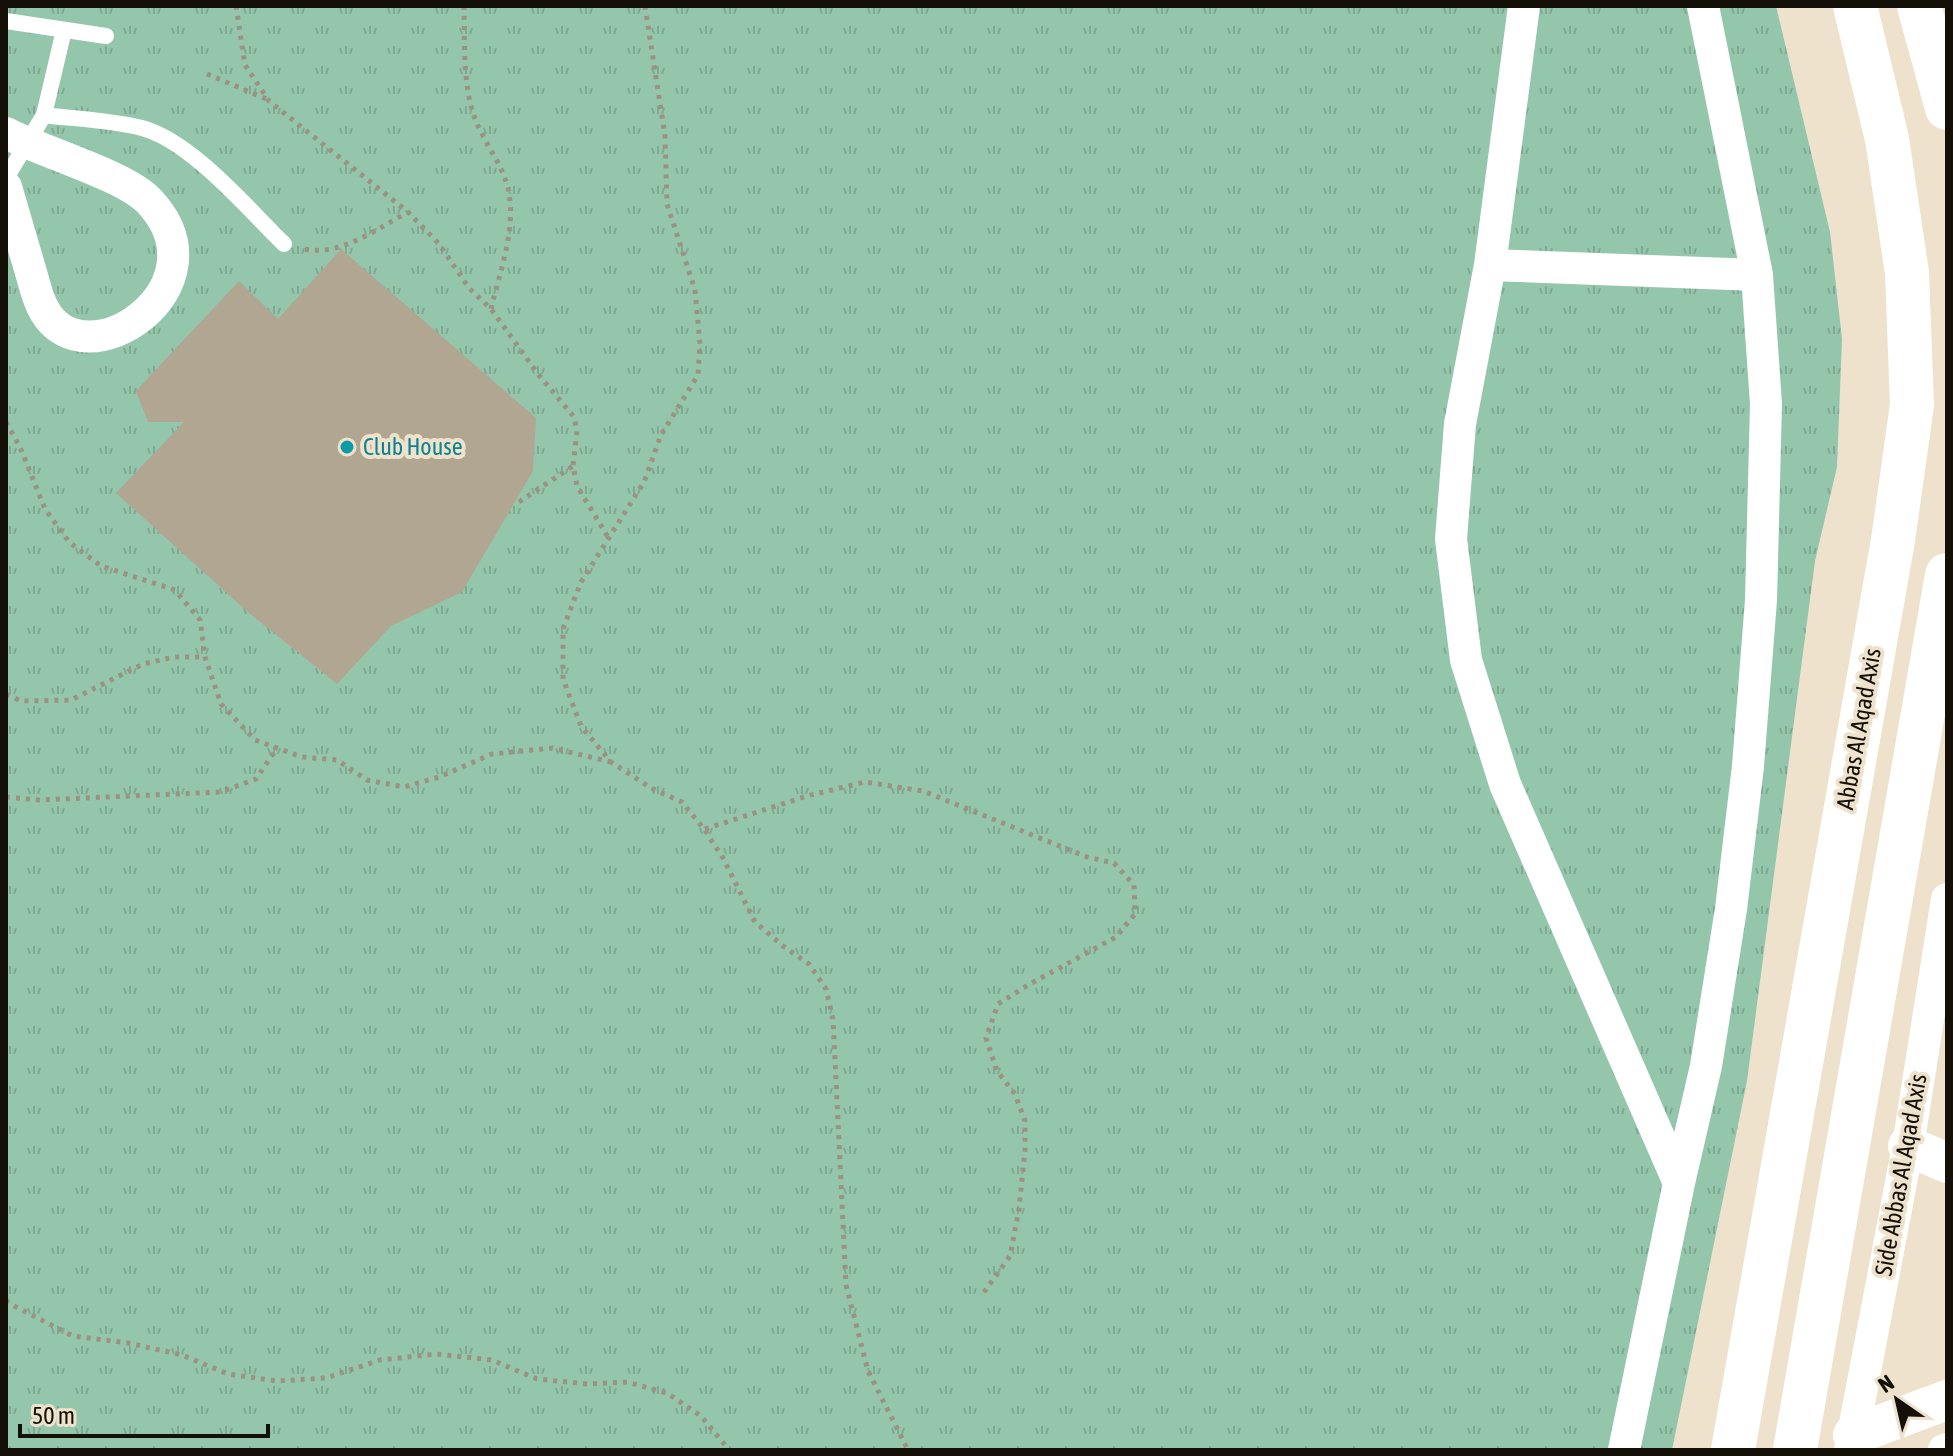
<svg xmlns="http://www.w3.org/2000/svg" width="1953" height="1456" font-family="'Asap Condensed',sans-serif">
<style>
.grass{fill:url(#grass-tufts)}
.building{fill:#b1a691}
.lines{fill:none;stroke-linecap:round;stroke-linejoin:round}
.path{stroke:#9b9281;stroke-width:5;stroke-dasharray:4 6;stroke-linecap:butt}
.service{stroke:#fff;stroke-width:16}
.minor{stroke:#fff;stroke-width:32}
.tertiary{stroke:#fff;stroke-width:40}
.secondary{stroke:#fff;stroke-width:44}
.culture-dot{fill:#0f9aa8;stroke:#eee2cc;stroke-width:3}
.labels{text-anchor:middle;stroke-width:8;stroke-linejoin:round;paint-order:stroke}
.culture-label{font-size:24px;fill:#0d838f;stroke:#eee2cc;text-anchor:start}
.street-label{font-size:24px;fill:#141008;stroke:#eee2cc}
</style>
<defs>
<pattern id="grass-tufts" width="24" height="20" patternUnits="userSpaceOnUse" patternTransform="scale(2)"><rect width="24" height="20" fill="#94c6ac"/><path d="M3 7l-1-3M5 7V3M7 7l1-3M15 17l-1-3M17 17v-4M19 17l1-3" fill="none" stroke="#7fa992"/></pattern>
</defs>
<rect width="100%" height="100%" fill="#eee2cc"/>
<path class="grass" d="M6,6H1776L1830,232L1842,339L1837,467L1815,561L1747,1081L1672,1450H6Z"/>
<path class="building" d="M341,249L536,418L533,471L462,592L391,626L337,684L249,613L116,493L184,422H148L136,391L162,363L239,281L278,319Z"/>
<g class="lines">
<path class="path" d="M236,6L245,65L269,101L408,212L439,244L469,288L491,309L538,374L574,417L577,431L573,466L577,486L608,537
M464,6C465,44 462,86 476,121C485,144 502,164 508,188C517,227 500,271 491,309
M645,6L665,136L667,204L695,290L700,344L698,375L661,435L644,482L581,582L563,629V679L581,726L611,762L651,788L682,802L704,829L723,858L755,922L783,946L809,964L826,989L833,1019L846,1285L868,1371L908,1450
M207,74L269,100
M305,249C340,257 378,228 408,212
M6,422L20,447L45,509L69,542L101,566L175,590L200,620L205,657L221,704L255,740L302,757L337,760L367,780L404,787L439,777L492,754L552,748L611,762
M519,502L573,466
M6,694L21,701L71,700L143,664L174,657H205
M6,797L39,800L221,792L256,779L277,748
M705,829L807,796L865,782L923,791L1087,857L1114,863L1134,885L1135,914L1116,937L1028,985L998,1004L986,1038L997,1071L1015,1094L1025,1121V1150L1019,1209L1010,1256L982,1295
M6,1300L12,1305L73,1336L128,1343L182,1355L228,1374L277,1381L326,1378L380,1360L436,1354L492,1360L537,1379L587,1384L627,1382L667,1393L701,1416L729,1450"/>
<path class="service" d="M6,21L106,36
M44,115C76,119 110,120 142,128C191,141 248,209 284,244
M6,178L44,115L64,30"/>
<path class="minor" d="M1524,6L1490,265L1460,424L1451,539L1466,660L1505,784L1679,1183
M6,133C42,152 124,175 149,201C230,286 85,385 44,310C37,298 34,282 30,269C22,241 14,214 6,187
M1490,265L1757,275
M1624,1450L1679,1183L1706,1066L1731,909L1748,766L1761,600L1766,404L1757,275L1703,6
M1850,1450L1908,1146L1947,899
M1944,1450L1947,1449"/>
<path class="tertiary" d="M1908,1146L1947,1163
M1853,1435L1947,1400"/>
<path class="secondary" d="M1919,6L1947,108
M1733,1450L1893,540L1912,405L1907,273L1887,139L1855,6
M1795,1450L1947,575"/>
</g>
<circle class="culture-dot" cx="347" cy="447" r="8"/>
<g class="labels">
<g class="culture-label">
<text x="363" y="455">Club House</text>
</g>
<g class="street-label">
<text transform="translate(1859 729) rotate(-80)" y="8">Abbas Al Aqad Axis</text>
<text transform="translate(1901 1175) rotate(-80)" y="8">Side Abbas Al Aqad Axis</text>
</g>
</g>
<rect width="1953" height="1456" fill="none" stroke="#141008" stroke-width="16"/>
<g transform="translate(1897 1400) rotate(326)" stroke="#eee2cc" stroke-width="6" paint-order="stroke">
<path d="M0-6L14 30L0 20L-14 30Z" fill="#141008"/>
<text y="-12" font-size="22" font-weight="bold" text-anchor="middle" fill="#141008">N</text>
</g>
<path d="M20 1424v12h248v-12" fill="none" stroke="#141008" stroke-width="4"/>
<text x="32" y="1424" font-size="24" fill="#141008" stroke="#eee2cc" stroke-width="6" paint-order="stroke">50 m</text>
</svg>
